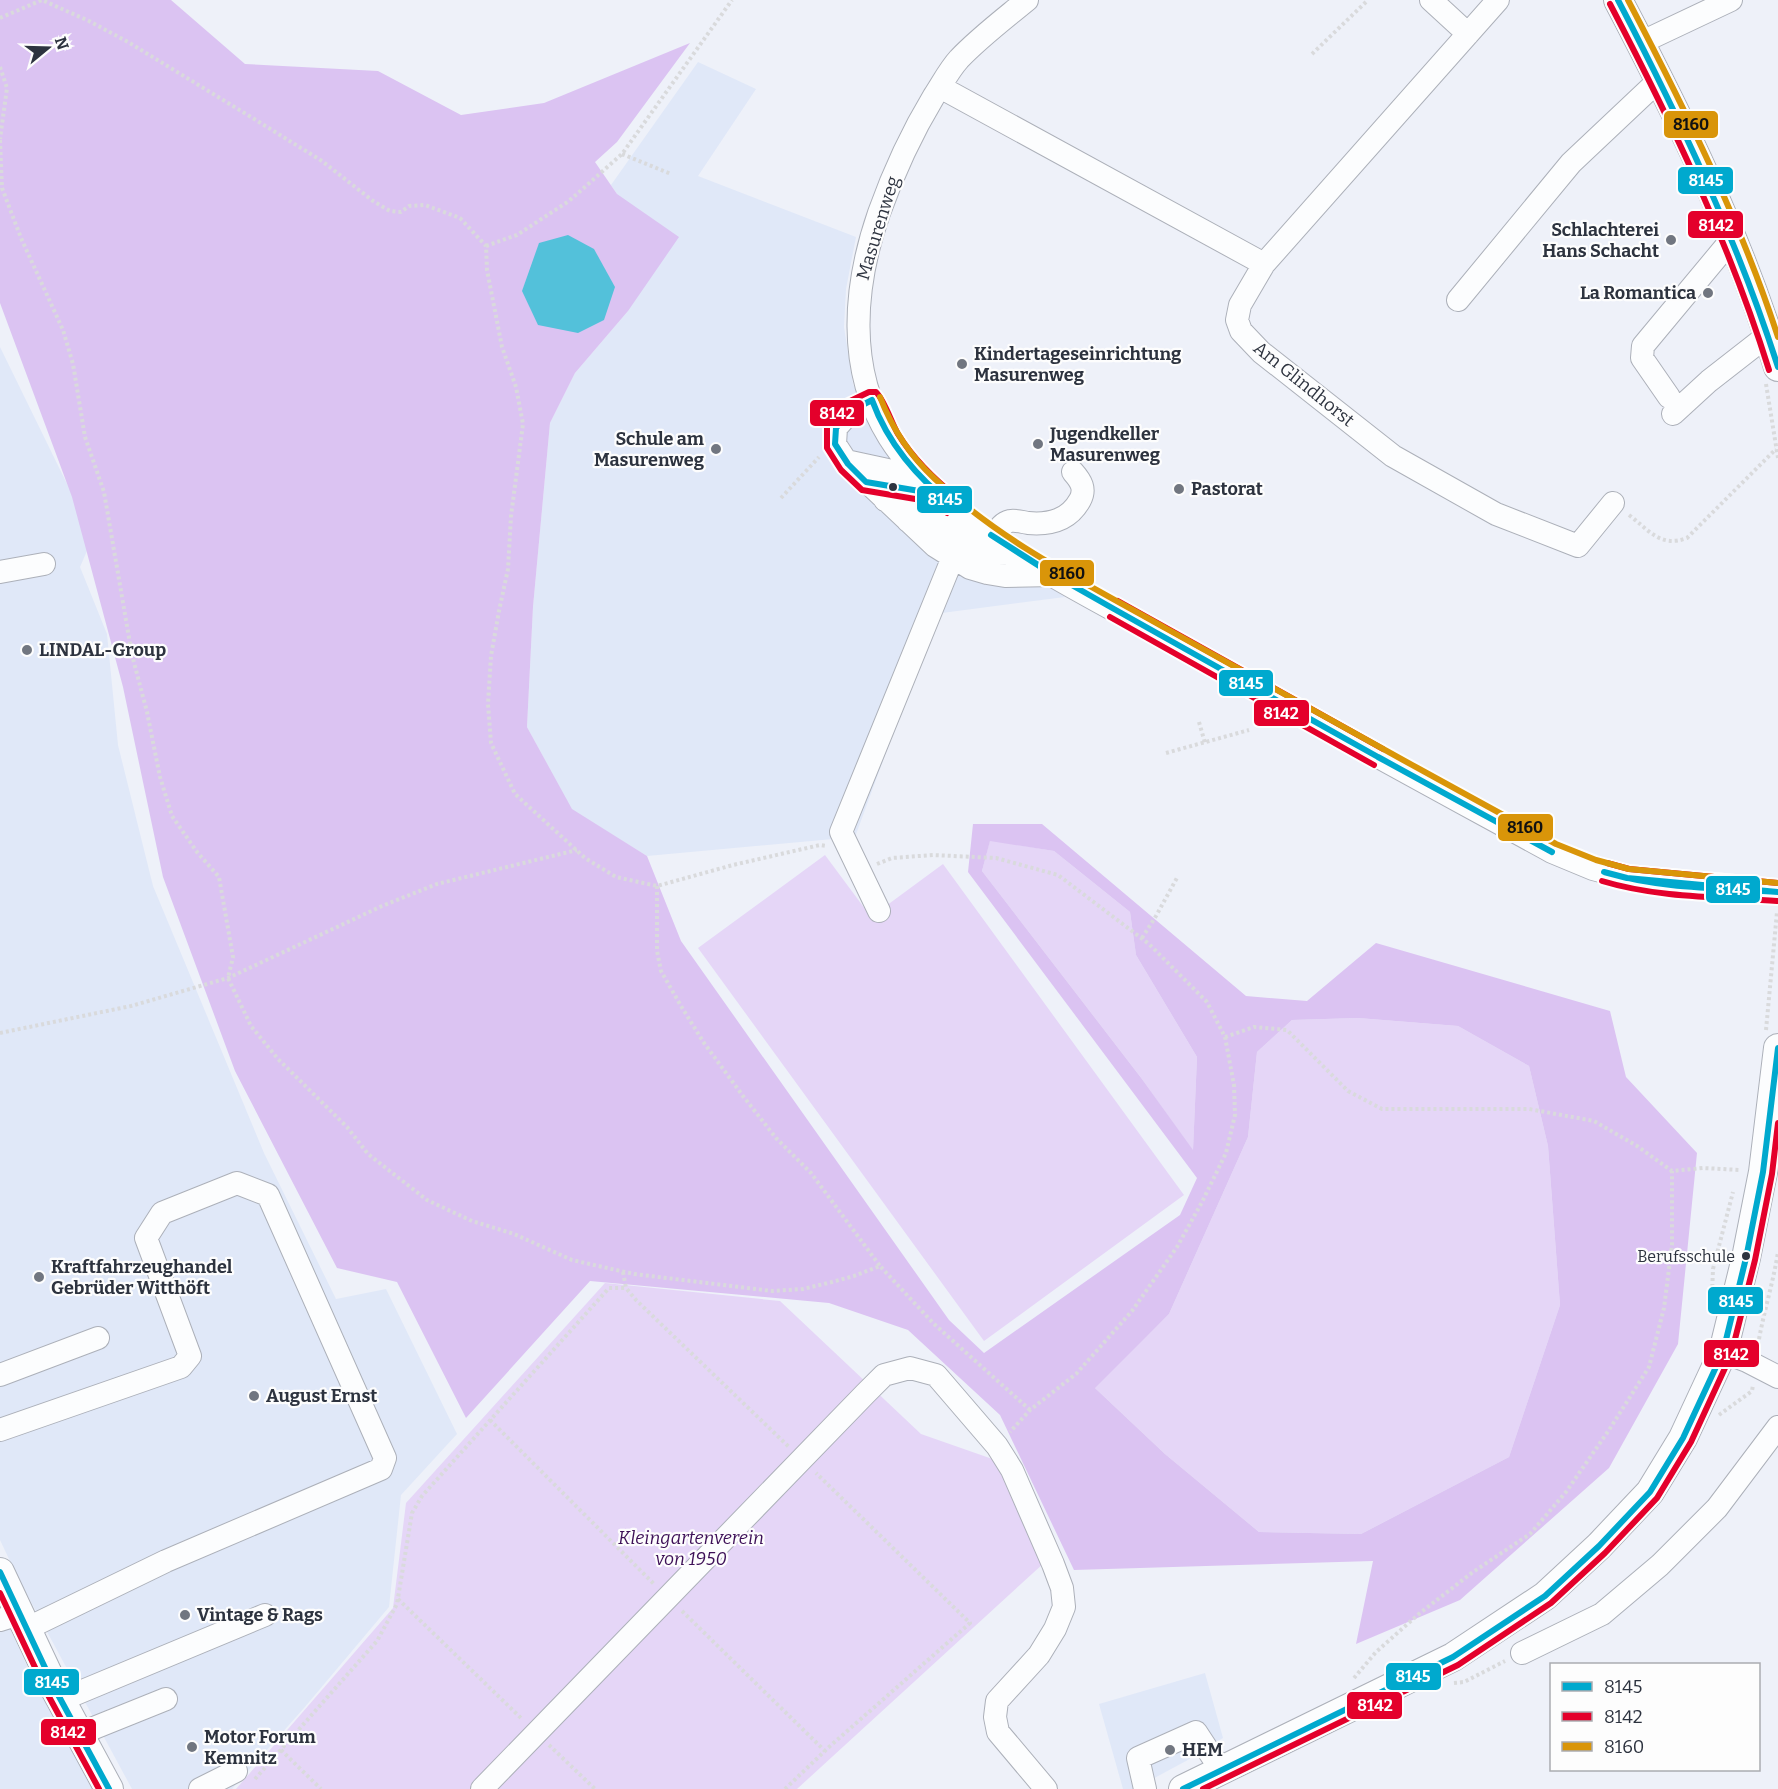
<svg xmlns="http://www.w3.org/2000/svg" width="1778" height="1789" font-family="Bitter,serif">
<style>
.built{fill:#e0e8f8}
.green{fill:#e5d6f7}
.forest{fill:#dbc3f2;fill-rule:evenodd}
.water{fill:#53c1da}
.lines{fill:none;stroke-linecap:round;stroke-linejoin:round}
.minor-casing{stroke:#acb0b9;stroke-width:24}
.major-casing{stroke:#acb0b9;stroke-width:30}
.path{stroke:#d9dadc;stroke-width:4;stroke-dasharray:3 3;stroke-linecap:butt}
.minor{stroke:#fcfdfe;stroke-width:22}
.major{stroke:#fcfdfe;stroke-width:28}
.bus-1-casing{stroke:#fdfdfd;stroke-width:10}
.bus-2-casing{stroke:#fdfdfd;stroke-width:10}
.bus-3-casing{stroke:#fdfdfd;stroke-width:10}
.bus-1{stroke:#00a9ce;stroke-width:6}
.bus-2{stroke:#e4002b;stroke-width:6}
.bus-3{stroke:#d99509;stroke-width:6}
.poi-dot{fill:#717680;stroke:#fdfdfd;stroke-width:2}
.bus-dot{fill:#2d333f;stroke:#fdfdfd;stroke-width:2}
.labels{text-anchor:middle;stroke-width:4.5;stroke-linejoin:round;paint-order:stroke}
.bus-label{font-size:16px;fill:#2d333f;stroke:#fdfdfd;text-anchor:end}
.street-label{font-size:18px;fill:#2d333f;stroke:#fdfdfd}
.poi-label{font-size:18px;font-weight:bold;fill:#2d333f;stroke:#fdfdfd;text-anchor:start}
.park-label{font-size:18px;font-style:italic;fill:#3d1057;stroke:#fdfdfd}
.line-badge{stroke:#fdfdfd;stroke-width:2}
.badge-label{font-size:16px;text-anchor:middle;font-weight:bold;fill:#fff}
.pale-badge-label{font-size:16px;text-anchor:middle;font-weight:bold;fill:#111}
</style>
<rect width="100%" height="100%" fill="#eef1f9"/>
<path class="built" d="M698,62L756,89L698,176L856,237L846,289L844,327L853,384L877,437L891,460L974,537L1065,597L942,613L913,679L855,837L647,856L572,810L527,727L533,607L550,423L575,373L628,311L617,194L611,185Z
M0,347L93,537L80,567L107,634L118,745L153,886L264,1153L336,1299L386,1289L457,1434L401,1495L389,1607L304,1708L232,1789H132L18,1578L0,1540Z
M0,1607L28,1668L99,1789H0Z
M1205,1673L1223,1738L1186,1761L1134,1789H1123L1099,1704Z"/>
<path class="green" d="M990,840L1054,851L1130,912L1136,955L1197,1057L1193,1151L1142,1079L982,871Z
M825,855L871,917L943,864L1184,1195L984,1341L698,948Z
M1358,1018L1458,1026L1529,1066L1548,1146L1560,1305L1509,1457L1361,1534L1259,1532L1165,1454L1094,1387L1169,1314L1248,1137L1257,1052L1292,1020Z
M605,1283L780,1301L921,1434L1001,1462L1044,1563L797,1789H236L393,1608L406,1503Z"/>
<path class="forest" d="M0,0H171L245,64L378,71L461,115L544,103L690,43L617,142L595,162L617,194L679,237L628,311L575,373L550,423L533,607L527,727L572,809L647,856L681,941L949,1320L984,1353L1180,1215L1197,1178L968,872L973,824H1042L1246,996L1307,1001L1376,943L1610,1011L1626,1077L1697,1153L1678,1344L1609,1468L1460,1600L1356,1644L1373,1561L1074,1570L1000,1415L908,1330L829,1303L590,1281L466,1418L397,1282L337,1268L235,1071L163,877L123,687L72,497L0,303ZM990,841L1054,851L1130,912L1136,955L1197,1057L1193,1150L1142,1079L982,871ZM1358,1018L1458,1026L1529,1066L1548,1146L1560,1305L1509,1457L1361,1534L1259,1532L1165,1454L1095,1388L1169,1314L1248,1137L1257,1052L1292,1020Z"/>
<path class="water" d="M568,235L594,249L615,287L604,320L578,333L538,325L522,291L539,243Z"/>
<g class="lines">
<defs>
<path id="minor" d="M1027,0C1004,19 980,37 959,59C949,70 942,84 934,96C911,134 894,171 879,213C854,285 846,369 889,437C947,529 1075,587 1168,640C1295,712 1424,782 1552,852L1593,869L1627,878L1778,892
M1431,0L1468,34
M1498,0L1264,264L1240,305L1237,320L1241,331L1261,352L1393,456L1496,514L1578,546L1613,503
M1640,43L1731,0
M940,87L1264,264
M1458,300L1571,163L1659,80
M1669,397L1642,358L1643,346L1732,239
M872,400L851,411L836,428L835,444L848,464L935,546L970,568L987,573L1005,576L1054,575
M1673,414L1709,381L1768,335
M846,461L920,477
M885,500L957,511
M908,521L984,531
M994,537C998,531 1001,523 1010,521C1016,520 1022,522 1028,523C1050,525 1069,520 1080,500C1086,489 1081,481 1073,472
M938,544L1015,555
M0,572L44,564
M879,911L841,832L953,557
M1723,1352L1747,1361L1778,1377
M0,1375L98,1338
M0,1430L181,1367L190,1356L146,1238L162,1213L237,1183L268,1195L385,1458L381,1469L166,1561L26,1629
M0,1620L19,1614
M1522,1653L1602,1614L1660,1565L1717,1508L1778,1427
M61,1700L265,1615
M79,1734L166,1699
M200,1789L236,1771
M482,1789L865,1394L884,1375L910,1368L936,1375L997,1446L1012,1470L1053,1564L1062,1588L1064,1607L1055,1629L1039,1655L997,1701L995,1717L998,1732L1046,1789
M1145,1789L1138,1758L1196,1732L1221,1770"/>
<path id="major" d="M1618,0C1679,116 1741,242 1778,367
M0,1572L56,1691L109,1789
M1183,1789L1453,1657L1545,1596L1599,1546L1650,1492L1683,1438L1723,1352L1746,1258L1763,1172L1778,1048"/>
</defs>
<use href="#minor" class="minor-casing"/>
<use href="#major" class="major-casing"/>
<path class="path" d="M0,18L42,0L89,21L128,42L251,117L322,161L373,201L390,211L401,212L409,206L425,205L460,218L486,246L487,270L502,347L516,387L523,424L511,516L508,569L499,611L491,656L488,704L491,743L515,794L585,858L616,877L657,886L733,865L820,845L826,846
M1312,54L1368,0
M0,67L7,88L0,139
M0,140L2,188L21,238L63,330L73,364L85,437L104,492L132,655L147,712L160,777L172,816L197,852L219,877L233,957L228,978L251,1026L278,1059L347,1127L368,1154L427,1200L472,1221L514,1234L572,1260L634,1274L772,1291L803,1289L832,1282L854,1276L880,1266L933,1323L1030,1410
M622,154L671,174
M486,246L517,235L569,201L622,154L732,0
M1766,384L1778,458
M781,498L819,457
M1629,515C1649,530 1660,548 1687,538L1776,449
M1199,722L1205,743
M1166,753L1249,730
M877,864L892,858L933,855L996,858L1058,875L1149,944L1207,1002L1225,1037L1234,1085L1235,1115L1226,1153L1202,1202L1177,1247L1132,1311L1076,1374L1030,1410L1010,1432
M657,886V951L661,971L681,1006L704,1043L743,1096L776,1138L811,1173L880,1266
M1142,938L1156,916L1178,876
M1766,1030L1777,912
M0,1033L131,1006L228,978L382,906L437,884L577,850
M1225,1037L1254,1027L1287,1030L1348,1091L1382,1109H1529L1594,1121L1637,1146L1672,1171L1703,1168L1740,1170
M623,1272L626,1288L636,1300L789,1447
M1712,1293L1713,1269L1733,1192
M1758,1345C1763,1314 1773,1284 1778,1252
M1719,1415L1752,1391L1753,1385
M490,1420L655,1585
M398,1599L522,1719
M682,1611L825,1751
M1354,1678L1376,1652L1420,1613L1473,1572L1530,1534L1566,1492L1609,1430L1649,1367L1664,1308L1672,1245V1171
M1454,1683L1464,1682L1505,1661
M549,1745L595,1789
M281,1750L321,1789
M255,1779L377,1641L397,1604L412,1513L422,1496L609,1288H626
M785,1789L829,1747L970,1623L816,1473"/>
<use href="#minor" class="minor"/>
<use href="#major" class="major"/>
<defs>
<path id="bus-1" d="M1618,0C1680,119 1737,239 1778,367
M872,400C888,444 917,477 953,506L937,494L866,482L848,464L835,444L836,428L851,411Z
M991,535L1054,575L1114,609
M991,535L1047,571L1114,609
M1114,609L1378,757
M1114,609L1378,757
M1378,757L1552,852
M1378,757L1552,852
M1604,872L1627,878L1778,892C1720,888 1660,889 1604,872Z
M0,1572L56,1691L109,1789
M1183,1789L1453,1657L1545,1596L1599,1546L1650,1492L1683,1438L1723,1352L1746,1258L1763,1172L1778,1048"/>
<path id="bus-2" d="M1610,4C1672,123 1729,242 1769,370
M947,513L933,502L862,490L841,470L827,448V427L829,422L846,403L869,392H876C885,401 891,422 898,434C914,460 935,480 959,499
M1118,601L1383,749
M1110,617L1374,765
M1607,863L1629,869L1778,883
M1602,881C1658,898 1719,897 1777,901
M0,1593L48,1695L99,1789
M1203,1789L1458,1665L1551,1603L1605,1553L1657,1498L1691,1442L1731,1355L1755,1260L1772,1174L1778,1123"/>
<path id="bus-3" d="M1628,0C1685,109 1740,220 1778,337
M880,397C892,428 910,456 935,479C1002,543 1088,584 1167,629C1296,701 1426,773 1556,844L1596,860L1629,869L1778,883"/>
</defs>
<use href="#bus-1" class="bus-1-casing"/>
<use href="#bus-2" class="bus-2-casing"/>
<use href="#bus-3" class="bus-3-casing"/>
<use href="#bus-1" class="bus-1"/>
<use href="#bus-2" class="bus-2"/>
<use href="#bus-3" class="bus-3"/>
</g>
<g class="poi-dot">
<circle cx="1671" cy="240" r="6"/>
<circle cx="1708" cy="293" r="6"/>
<circle cx="962" cy="364" r="6"/>
<circle cx="1038" cy="444" r="6"/>
<circle cx="716" cy="449" r="6"/>
<circle cx="1179" cy="489" r="6"/>
<circle cx="27" cy="650" r="6"/>
<circle cx="39" cy="1277" r="6"/>
<circle cx="254" cy="1396" r="6"/>
<circle cx="185" cy="1615" r="6"/>
<circle cx="192" cy="1747" r="6"/>
<circle cx="1170" cy="1750" r="6"/>
</g>
<g class="bus-dot">
<circle cx="893" cy="487" r="5"/>
<circle cx="1746" cy="1256" r="5"/>
</g>
<g class="labels">
<g class="bus-label">
<text x="1735" y="1262">Berufsschule</text>
</g>
<g class="street-label">
<text transform="translate(878 228) rotate(-73)" y="6">Masurenweg</text>
<text transform="translate(1304 384) rotate(39)" y="6">Am Glindhorst</text>
</g>
<g class="poi-label">
<text x="1659" y="236" text-anchor="end">Schlachterei<tspan x="1659" dy="21">Hans Schacht</tspan></text>
<text x="1696" y="299" text-anchor="end">La Romantica</text>
<text x="974" y="360">Kindertageseinrichtung<tspan x="974" dy="21">Masurenweg</tspan></text>
<text x="1050" y="440">Jugendkeller<tspan x="1050" dy="21">Masurenweg</tspan></text>
<text x="704" y="445" text-anchor="end">Schule am<tspan x="704" dy="21">Masurenweg</tspan></text>
<text x="1191" y="495">Pastorat</text>
<text x="39" y="656">LINDAL-Group</text>
<text x="51" y="1273">Kraftfahrzeughandel<tspan x="51" dy="21">Gebrüder Witthöft</tspan></text>
<text x="266" y="1402">August Ernst</text>
<text x="197" y="1621">Vintage &amp; Rags</text>
<text x="204" y="1743">Motor Forum<tspan x="204" dy="21">Kemnitz</tspan></text>
<text x="1182" y="1756">HEM</text>
</g>
<g class="park-label">
<text x="691" y="1544">Kleingartenverein<tspan x="691" dy="21">von 1950</tspan></text>
</g>
</g>
<g class="line-badge">
<rect x="1663" y="110" width="56" height="29" rx="6" fill="#d99509"/>
<rect x="1677" y="166" width="57" height="29" rx="6" fill="#00a9ce"/>
<rect x="1687" y="210" width="57" height="29" rx="6" fill="#e4002b"/>
<rect x="809" y="399" width="56" height="28" rx="6" fill="#e4002b"/>
<rect x="916" y="485" width="57" height="29" rx="6" fill="#00a9ce"/>
<rect x="1039" y="559" width="56" height="28" rx="6" fill="#d99509"/>
<rect x="1218" y="669" width="56" height="28" rx="6" fill="#00a9ce"/>
<rect x="1253" y="699" width="57" height="28" rx="6" fill="#e4002b"/>
<rect x="1497" y="813" width="57" height="29" rx="6" fill="#d99509"/>
<rect x="1705" y="875" width="56" height="29" rx="6" fill="#00a9ce"/>
<rect x="1707" y="1286" width="57" height="29" rx="6" fill="#00a9ce"/>
<rect x="1703" y="1339" width="57" height="29" rx="6" fill="#e4002b"/>
<rect x="1385" y="1662" width="57" height="29" rx="6" fill="#00a9ce"/>
<rect x="23" y="1668" width="57" height="28" rx="6" fill="#00a9ce"/>
<rect x="1346" y="1691" width="57" height="29" rx="6" fill="#e4002b"/>
<rect x="40" y="1718" width="57" height="28" rx="6" fill="#e4002b"/>
</g>
<g class="badge-label">
<text x="1706" y="186">8145</text>
<text x="1716" y="231">8142</text>
<text x="837" y="419">8142</text>
<text x="945" y="505">8145</text>
<text x="1246" y="689">8145</text>
<text x="1281" y="719">8142</text>
<text x="1733" y="895">8145</text>
<text x="1736" y="1307">8145</text>
<text x="1731" y="1360">8142</text>
<text x="1413" y="1682">8145</text>
<text x="52" y="1688">8145</text>
<text x="1375" y="1711">8142</text>
<text x="68" y="1738">8142</text>
</g>
<g class="pale-badge-label">
<text x="1691" y="130">8160</text>
<text x="1067" y="579">8160</text>
<text x="1525" y="833">8160</text>
</g>
<rect x="1550" y="1663" width="210" height="108" fill="#fdfdfd" stroke="#aaacb1" stroke-width="1.5"/>
<rect x="1562" y="1682" width="30" height="9" fill="#00a9ce" stroke="#aaacb1" stroke-width="1.5"/>
<text x="1604" y="1693" font-size="18" fill="#2d333f">8145</text>
<rect x="1562" y="1712" width="30" height="9" fill="#e4002b" stroke="#aaacb1" stroke-width="1.5"/>
<text x="1604" y="1723" font-size="18" fill="#2d333f">8142</text>
<rect x="1562" y="1742" width="30" height="9" fill="#d99509" stroke="#aaacb1" stroke-width="1.5"/>
<text x="1604" y="1753" font-size="18" fill="#2d333f">8160</text>
<g transform="translate(48 48) rotate(71)" stroke="#fdfdfd" stroke-width="4.5" paint-order="stroke">
<path d="M0-4.5L10 22L0 15L-10 22Z" fill="#2d333f"/>
<text y="-9" font-size="16" font-weight="bold" text-anchor="middle" fill="#2d333f">N</text>
</g>
</svg>
